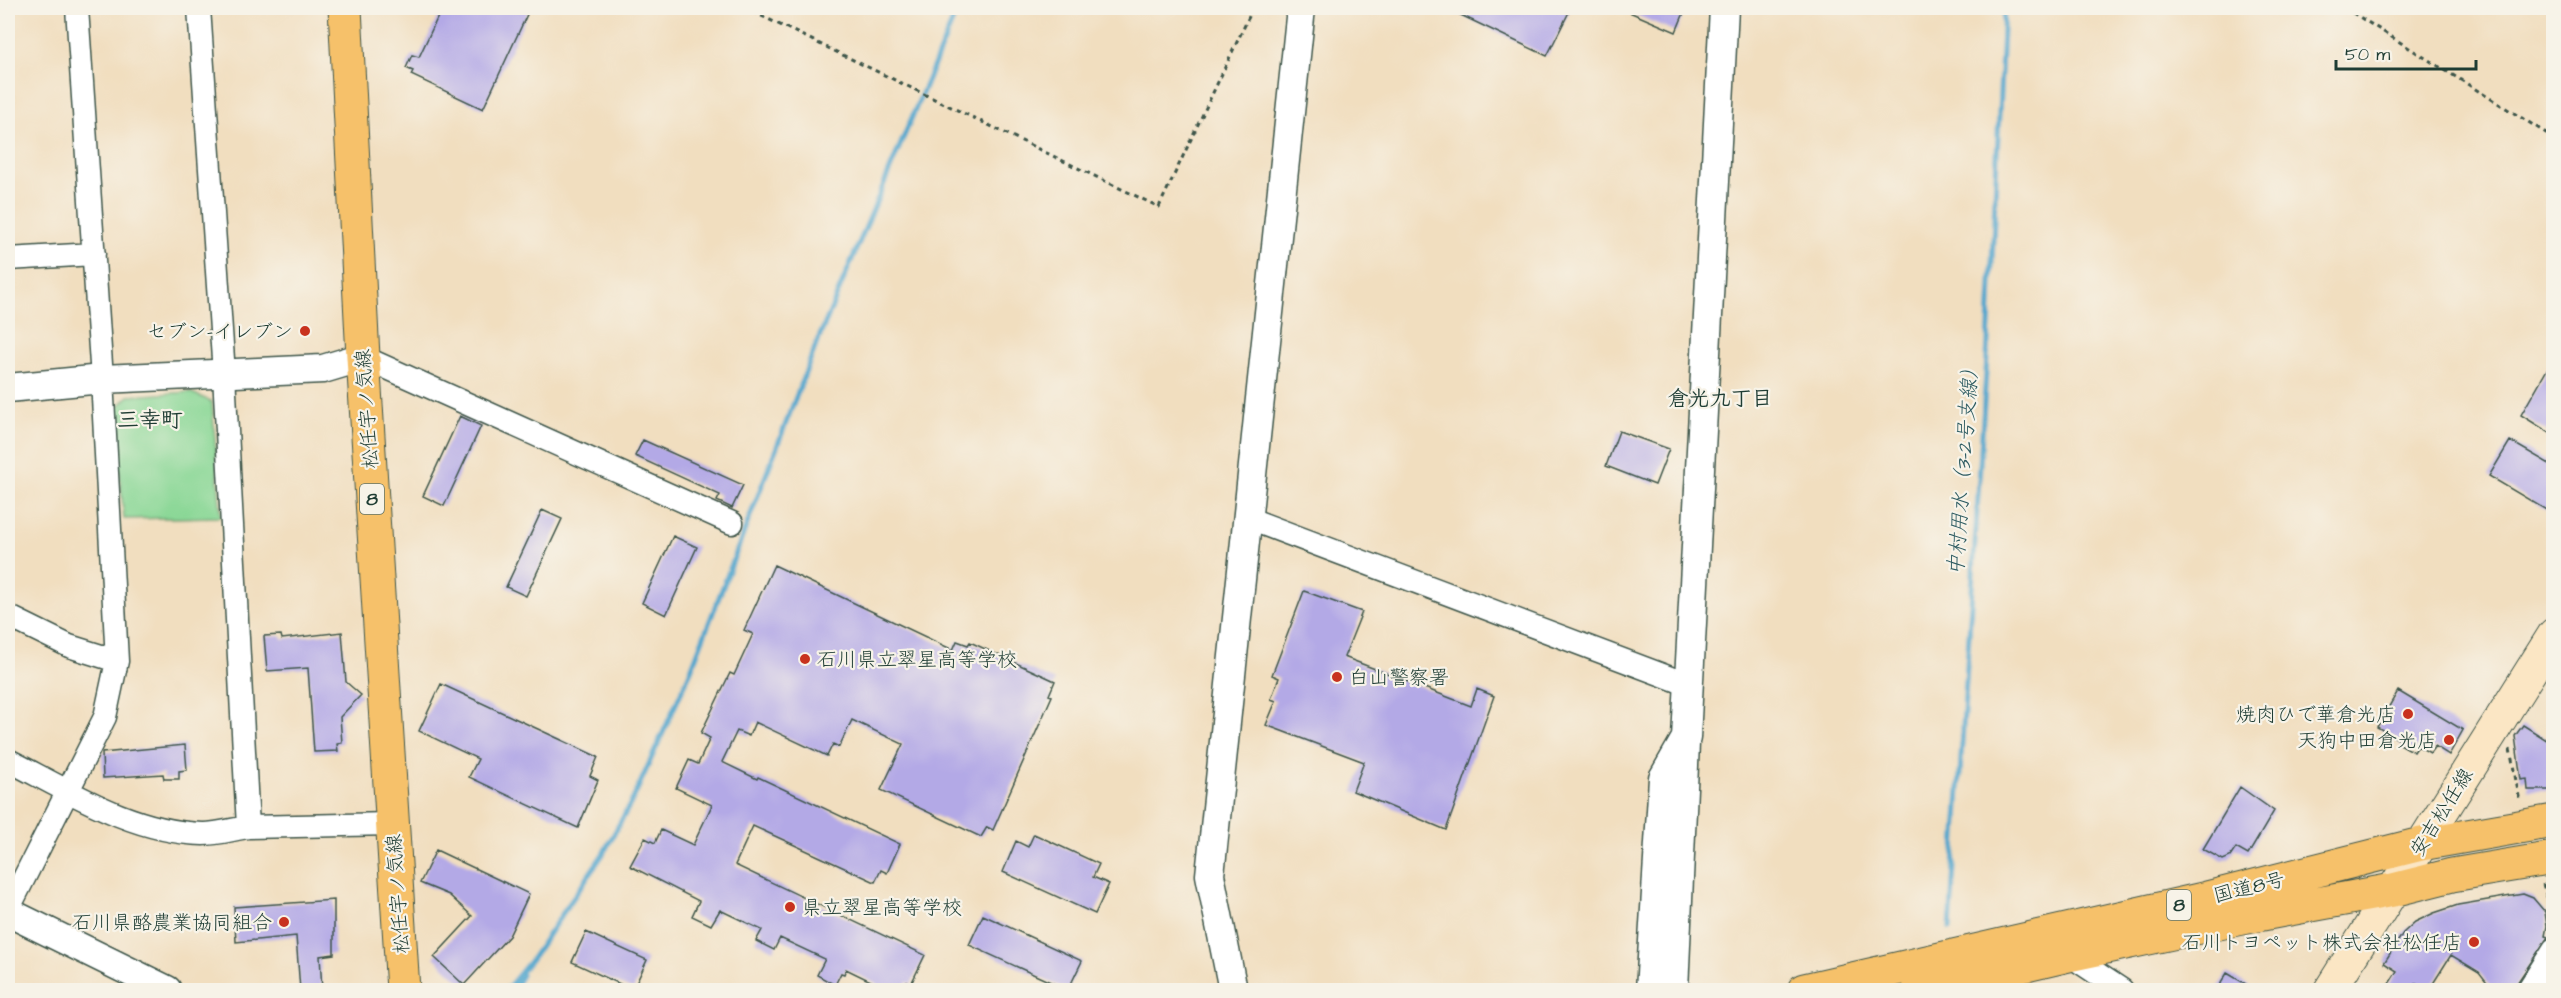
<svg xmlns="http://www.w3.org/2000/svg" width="2561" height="998" font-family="'Architects Daughter','Klee One',sans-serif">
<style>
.green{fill:#89d795;stroke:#548a64;stroke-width:1.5}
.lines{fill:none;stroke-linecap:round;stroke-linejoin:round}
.stream{stroke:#51a6cd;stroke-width:5}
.building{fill:#b3a9e6}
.minor-casing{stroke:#3e5549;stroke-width:25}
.tertiary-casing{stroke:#3e5549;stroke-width:31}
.secondary-casing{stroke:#3e5549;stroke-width:34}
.primary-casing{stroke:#3e5549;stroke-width:35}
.trunk-casing{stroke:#3e5549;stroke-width:35}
.path{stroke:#3e5549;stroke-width:3;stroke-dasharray:4.5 4.5;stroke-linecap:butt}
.minor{stroke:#fff;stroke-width:22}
.tertiary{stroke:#fff;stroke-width:28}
.secondary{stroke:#fbe6c4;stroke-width:32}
.primary{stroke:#f6c16b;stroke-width:33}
.trunk{stroke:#f6c16b;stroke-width:33}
.poi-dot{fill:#c8321e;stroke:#f7f3e8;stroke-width:2}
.labels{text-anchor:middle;stroke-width:4.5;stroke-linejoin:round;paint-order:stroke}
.shield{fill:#f7f3e8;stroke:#60746a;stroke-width:1.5}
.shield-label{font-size:18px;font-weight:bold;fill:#1f3d34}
.poi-label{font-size:20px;fill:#1f3d34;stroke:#f7f3e8;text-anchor:end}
.street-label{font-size:20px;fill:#1f3d34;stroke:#f7f3e8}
.neighbourhood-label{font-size:21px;font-weight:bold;fill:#1f3d34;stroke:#f7f3e8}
.water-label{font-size:21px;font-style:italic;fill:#2e5c62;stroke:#f7f3e8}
.quarter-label{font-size:22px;font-weight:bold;fill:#1f3d34;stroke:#f7f3e8}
</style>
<rect width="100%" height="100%" fill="#f7f3e8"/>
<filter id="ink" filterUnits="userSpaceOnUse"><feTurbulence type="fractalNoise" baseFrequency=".0167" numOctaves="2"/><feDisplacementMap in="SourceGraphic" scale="12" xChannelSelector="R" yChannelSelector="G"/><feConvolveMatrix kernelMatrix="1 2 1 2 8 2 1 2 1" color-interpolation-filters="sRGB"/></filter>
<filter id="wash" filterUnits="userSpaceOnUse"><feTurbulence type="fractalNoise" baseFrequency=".008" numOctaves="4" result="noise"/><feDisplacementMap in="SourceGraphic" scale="24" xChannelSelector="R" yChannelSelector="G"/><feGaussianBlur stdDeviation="1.35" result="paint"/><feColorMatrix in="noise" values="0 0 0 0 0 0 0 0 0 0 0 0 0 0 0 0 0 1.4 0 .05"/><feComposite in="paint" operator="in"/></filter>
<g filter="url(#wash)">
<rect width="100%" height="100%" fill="#f1debf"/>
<path class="green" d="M190,392L212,402L221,517L124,519L114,410L129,396Z"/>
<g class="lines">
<path class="stream" d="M1950,928L1989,326L2004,8
M506,990L531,960L603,854L634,797L689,675L816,345L958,8
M513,990L522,975"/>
</g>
<g id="blocks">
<path class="building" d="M442,8H530L483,109L411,75L413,71L406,68L412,55L419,57Z
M1446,8H1571L1547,56Z
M1620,8H1686L1676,32Z
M2553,359V435L2521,415Z
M460,416L481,426L444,506L423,496Z
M1619,431L1669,449L1655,485L1606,466Z
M643,440L743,485L732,508L717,501L720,495L635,456Z
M2510,441L2553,466V514L2489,476Z
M542,510L562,519L526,596L506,587Z
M673,536L697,547L666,615L642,603Z
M774,565L953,650L957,641L968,645L970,642L1055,681L1049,695L1052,696L993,830L987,827L981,837L881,790L903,744L852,720L839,747L833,744L827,756L755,722L749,736L737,731L722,762L757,779L758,777L900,844L887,873L881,870L875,882L753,826L735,865L925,955L911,984L907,982L903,990H889L846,969L844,974L841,973L835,985L817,975L825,959L780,938L774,950L756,941L762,930L720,910L711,925L692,916L699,901L630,866L645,838L655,843L661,830L693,845L712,805L676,788L689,760L698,764L710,738L701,733L730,673L734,675L753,634L744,630Z
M1304,591L1362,612L1344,657L1471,706L1477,689L1494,696L1446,830L1353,791L1364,762L1266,725L1276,701L1271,699L1279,678L1272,675Z
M342,632L346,682L361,695L340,717L342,743L337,744L338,751L314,752L308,668L267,671L264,636L281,635L282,639Z
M441,684L598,757L590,776L598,780L578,828L469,777L478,759L419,731Z
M2398,691L2463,730L2449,755L2435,746L2430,753L2418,746L2414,752L2398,743L2400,740L2377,727Z
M2523,725L2553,744V790H2528L2527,779L2521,780L2515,736Z
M185,745L187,770L179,771V779H164L163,774L103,778L102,753Z
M2240,787L2274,811L2248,855L2236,848L2230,857L2223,860L2203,849Z
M1034,834L1099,864L1093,877L1109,884L1095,914L1003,872L1016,841L1028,847Z
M436,850L529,894L509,936L464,985L434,957L472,916L449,895L420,883Z
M2523,894L2533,898L2545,912L2547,926L2545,936L2548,937L2517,983L2515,990H2493L2479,972L2451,955L2429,990L2416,983L2411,990H2385L2397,971L2384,963L2403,933L2415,922L2434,913L2458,905Z
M334,900V954L320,956L322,990H300L296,936L236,942L234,907Z
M983,915L1082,961L1068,990L969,945Z
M586,932L647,960L633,990L572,962Z
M2227,973L2256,990H2217Z"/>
</g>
</g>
<g filter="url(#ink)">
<use href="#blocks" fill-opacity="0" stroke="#3e5549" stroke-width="1.5"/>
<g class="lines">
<defs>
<path id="minor" d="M8,259L94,254
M363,357L732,523
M1247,518L1689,685
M8,616L69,646L117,661
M8,760C69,791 132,832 203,834C218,834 234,829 248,827L224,374L199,8
M248,827L392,824
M8,910L105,717L117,661L102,379L77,8
M2069,955L2122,990
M2528,990L2554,949"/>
<path id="tertiary" d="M8,388L102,379L323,369L363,357
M8,912L167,990
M1233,990L1210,875L1301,8
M1650,990L1663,778L1686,738L1724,8
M1674,990L1685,743"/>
<path id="secondary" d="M2330,990L2554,634"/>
<path id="primary" d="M345,8L363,357L403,990"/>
<path id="trunk" d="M1804,990L2207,898L2421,844L2554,821
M1918,990L2069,955L2252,916L2393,890L2452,875L2554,858"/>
</defs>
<use href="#minor" class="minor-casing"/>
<use href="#tertiary" class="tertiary-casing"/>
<use href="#secondary" class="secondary-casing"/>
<use href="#primary" class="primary-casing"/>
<use href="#trunk" class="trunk-casing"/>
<path class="path" d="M745,8L1159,207L1253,8
M2345,8L2554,138
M2510,749L2520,802
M2543,884L2554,922"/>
<use href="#minor" class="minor"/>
<use href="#tertiary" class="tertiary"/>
<use href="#secondary" class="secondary"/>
<use href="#primary" class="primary"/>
<use href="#trunk" class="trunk"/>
</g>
</g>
<g class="poi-dot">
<circle cx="305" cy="331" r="6"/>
<circle cx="805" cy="659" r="6"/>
<circle cx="1337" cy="677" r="6"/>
<circle cx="2408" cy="714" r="6"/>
<circle cx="2449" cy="740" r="6"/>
<circle cx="790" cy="907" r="6"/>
<circle cx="284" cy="922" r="6"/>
<circle cx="2474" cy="942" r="6"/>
</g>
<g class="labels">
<g class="shield">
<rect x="360" y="484" width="24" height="30" rx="4.5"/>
<rect x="2167" y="890" width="24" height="30" rx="4.5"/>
</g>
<g class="shield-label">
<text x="372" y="505">8</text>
<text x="2179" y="911">8</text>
</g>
<g class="poi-label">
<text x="293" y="338">セブン-イレブン</text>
<text x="817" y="666" text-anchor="start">石川県立翠星高等学校</text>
<text x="1349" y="684" text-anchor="start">白山警察署</text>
<text x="2396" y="721">焼肉ひで華倉光店</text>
<text x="2437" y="747">天狗中田倉光店</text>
<text x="802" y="914" text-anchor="start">県立翠星高等学校</text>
<text x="272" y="929">石川県酪農業協同組合</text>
<text x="2462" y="949">石川トヨペット株式会社松任店</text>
</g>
<g class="street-label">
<text transform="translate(366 409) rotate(-94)" y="7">松任宇ノ気線</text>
<text transform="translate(2441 812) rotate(-58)" y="7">安吉松任線</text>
<text transform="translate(2249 887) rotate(-14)" y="7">国道8号</text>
<text transform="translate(397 894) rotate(-94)" y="7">松任宇ノ気線</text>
</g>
<g class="neighbourhood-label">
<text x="1720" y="405">倉光九丁目</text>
</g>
<g class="water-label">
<text transform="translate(1963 467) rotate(-86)" y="7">中村用水（3-2号支線）</text>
</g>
<g class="quarter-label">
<text x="150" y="427">三幸町</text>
</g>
</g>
<rect width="2561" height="998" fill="none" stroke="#f7f3e8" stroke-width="30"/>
<path d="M2336 60v9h140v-9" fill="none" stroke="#1f3d34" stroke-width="3"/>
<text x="2345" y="60" font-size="18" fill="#1f3d34" stroke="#f7f3e8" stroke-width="4.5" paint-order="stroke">50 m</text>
</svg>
